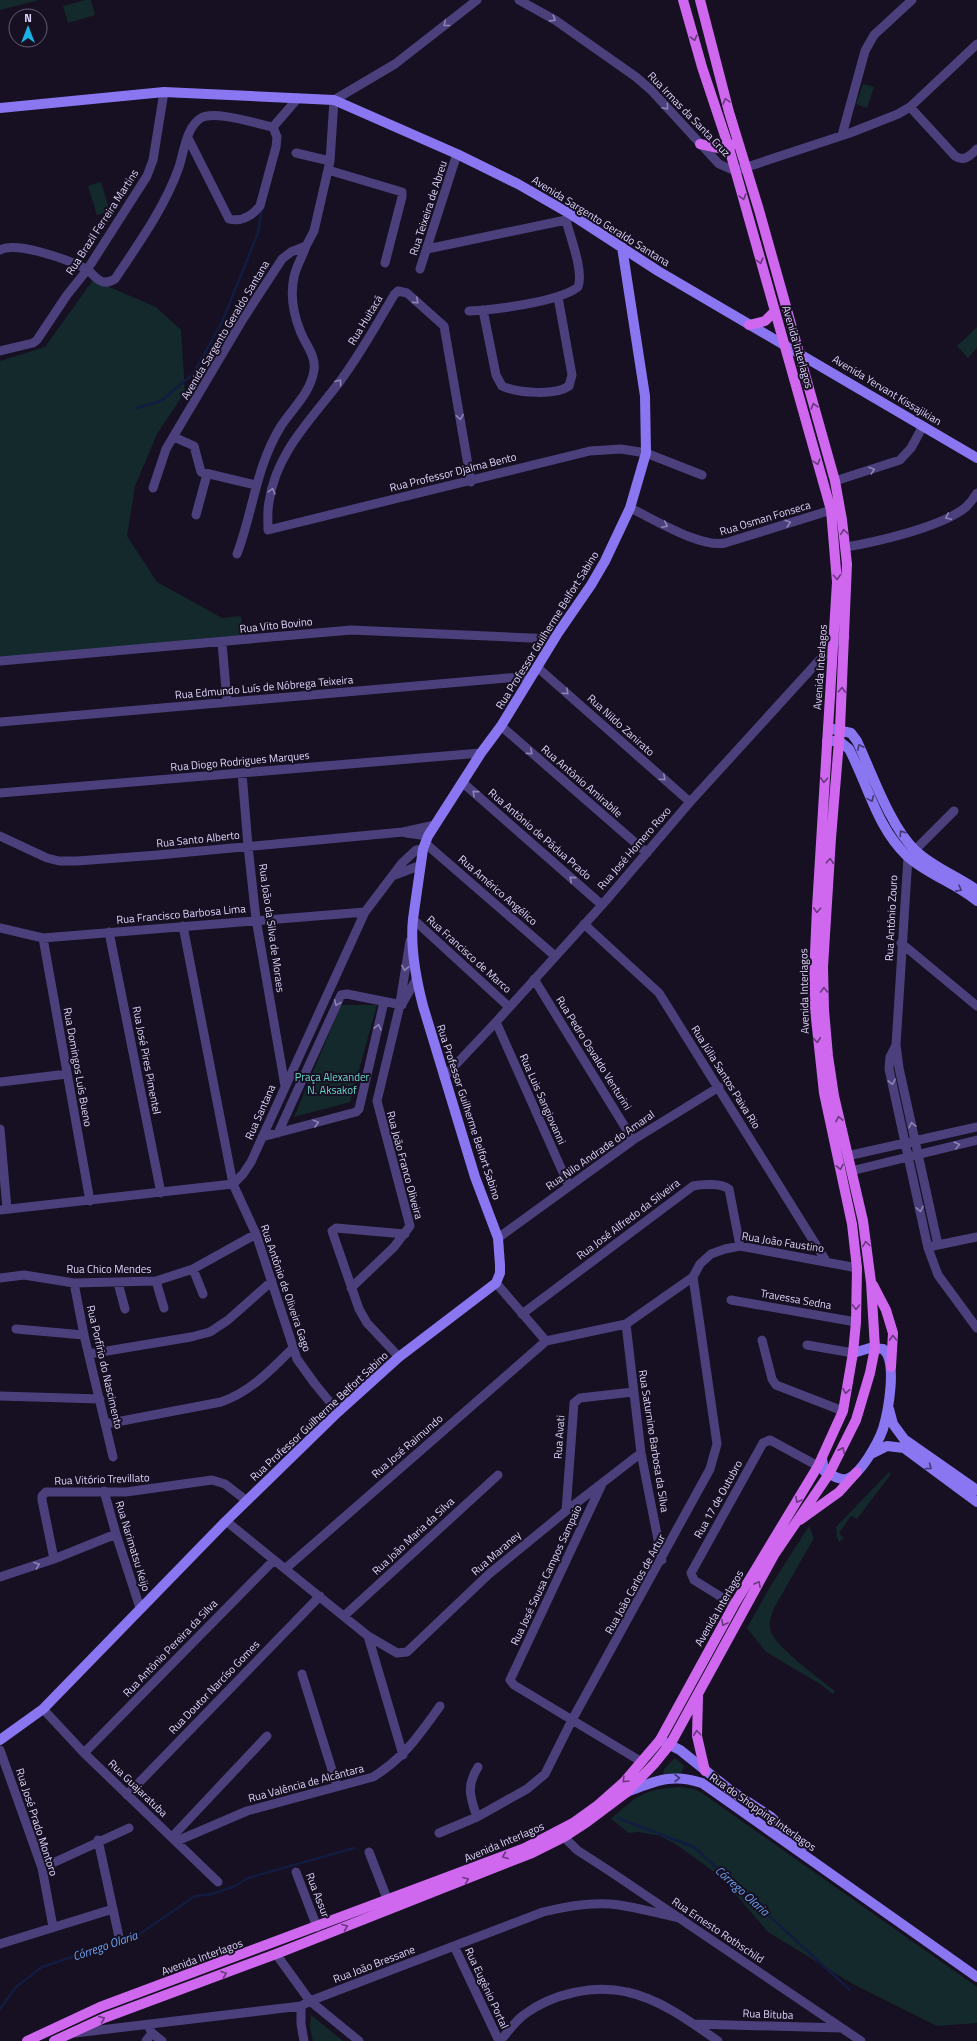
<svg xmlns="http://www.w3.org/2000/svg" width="977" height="2041" font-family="'Titillium Web',sans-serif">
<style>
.green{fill:#14292b}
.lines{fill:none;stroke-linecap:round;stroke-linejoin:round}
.stream{stroke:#111c40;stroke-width:2.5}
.street{stroke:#4b407c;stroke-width:9}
.secondary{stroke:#8a76f1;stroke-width:10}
.primary{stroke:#cf68ef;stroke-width:10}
.oneway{stroke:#8e83b5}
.oneway2{stroke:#69387e}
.oneway3{stroke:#443975}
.labels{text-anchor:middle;stroke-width:4;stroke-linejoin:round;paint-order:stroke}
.street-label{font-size:11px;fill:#dfd5fb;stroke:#161022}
.park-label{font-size:11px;fill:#69d3c7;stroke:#161022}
.water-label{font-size:12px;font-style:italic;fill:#6ea2f0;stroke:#161022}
</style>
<rect width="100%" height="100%" fill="#161022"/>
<path class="green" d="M0,0H39L0,10Z
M85,0H91L95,15L68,23L63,6Z
M863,84L874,87L867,108L856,104Z
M101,182L110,211L97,215L88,186Z
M93,280L156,307L181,330L185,392L157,434L135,486L127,536L157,582L222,618L241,616L243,638L0,657V361L45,347Z
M977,327V348L968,358L957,346Z
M341,1005H377L350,1102L294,1117Z
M889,1472L891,1474L857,1519L851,1516L839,1533L844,1538L839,1542L837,1537L836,1527Z
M809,1526L814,1538L774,1608C771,1616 768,1623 771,1632C777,1648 820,1679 835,1691L833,1694L820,1684L766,1652L747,1628L770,1587Z
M675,1758L684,1766L680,1776L663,1775L664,1769Z
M681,1787L694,1789L702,1793L977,1987V2023L937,2026L851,1983L768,1932L721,1877L677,1845L660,1836L639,1832L629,1833L611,1819C638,1795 644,1789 681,1787Z
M311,2015L343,2041H313L310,2027Z"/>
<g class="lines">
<path class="stream" d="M137,408L161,401L193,374L222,322L258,233L262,208
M618,1818L694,1847L850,1990
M0,2009L16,1987L42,1967L138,1935L195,1896L212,1894L235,1886L248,1878L354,1848"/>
<path class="street" d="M519,0L555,20L636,77L651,90L719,164L735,171L850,133L898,114L910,107L977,44
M910,107L955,156C964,162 970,156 977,149
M273,127L298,98
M842,135L865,51L874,35L912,0
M296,153L330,161
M328,170L402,192V197L385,263
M427,249L566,220L570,217
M0,250C17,241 69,260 86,269C92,272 95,279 101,281C106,284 111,281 115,279C139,243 165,207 179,167C184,152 186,127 201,118C215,110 257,124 273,127L277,137L276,147L260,206C252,216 241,222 229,219L188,138
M420,269L457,154
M483,310L496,375L502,386C517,393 555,396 569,386L572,375L558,297
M469,311C493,310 559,302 578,287C584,271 570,237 566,220
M0,351L33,343L37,340L67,295L87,270L147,176L153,160L164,92
M174,437L194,446L201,472L256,485
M835,481L900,460L911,448L923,426
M471,482L444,326L407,293L398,291L394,295C377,324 361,353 341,380C312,419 276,452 269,502C267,511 268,521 268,530L590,451L621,449L646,453L702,475
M153,488L166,449L243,319L282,259L291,252L306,246L314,231L330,161L334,100L395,64L477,0
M630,508C654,519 700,548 725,543L838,508
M196,515L207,474
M846,547C876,542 942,527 966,507C970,503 974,498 977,493
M237,554C253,512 256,466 281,426C293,408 311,392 314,370C316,356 306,345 301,333C294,316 290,295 294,277C296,266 303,256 306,246
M222,643L227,701
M0,661L351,630L554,639
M537,667L690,802
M0,722L530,676
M501,726L647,853
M242,773L248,846L256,919L285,1086
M462,782L602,905
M0,793L481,753
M406,833L428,836
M0,836L47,858L59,861H77L158,855L403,832L435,825
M425,843L555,956
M395,875L421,865
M413,919L509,1007
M584,924L659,993L826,1261
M183,926L233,1184L256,1234L297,1359L315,1384L338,1412
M0,928L43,938L365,912
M109,932L161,1193
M43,938L90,1201
M901,943L977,1006
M534,979L633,1140
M402,1004L417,978
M496,1022L569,1186
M896,1045L890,1057L889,1069L928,1248L938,1275L977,1328
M444,1077L496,1022L602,905L690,802L834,644L845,637
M0,1082L67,1074
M0,1129L7,1209
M278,1133L341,995L347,994L402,1005
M262,1137L356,1112L359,1109L384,1002
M847,1156L977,1127
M851,1171L977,1140
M0,1210L233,1184L243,1174L251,1162L365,912L402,863L416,850L423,849
M498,1238L633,1140L719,1087
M938,1245L899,1068L896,1045L908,857L954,811
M933,1246L977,1237
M193,1269L203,1294
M0,1278L24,1275L74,1283L156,1281L193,1269L256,1234
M156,1281L164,1308
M74,1283L84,1335L113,1457
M118,1283L125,1309
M496,1283L546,1341L626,1324L693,1277L700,1264L711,1254L725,1249L740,1246L857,1268
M351,1288L394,1247L410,1226L377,1101L399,1009L410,941
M731,1300L856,1322
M522,1314L693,1186C702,1184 721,1183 729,1189L740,1246
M626,1324L641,1453L662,1560
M16,1329L84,1335
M762,1340L772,1379L776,1385L843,1411
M807,1345L853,1353
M89,1354L191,1337L210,1332L228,1320L272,1281
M399,1357L367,1323L359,1309L332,1231L336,1228L405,1234
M0,1396L100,1399
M106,1424L221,1402C250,1392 271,1370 292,1349
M602,1484L510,1680L514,1685L642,1762
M104,1491L116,1534L140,1608
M566,1511L574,1403L580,1398L633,1392
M226,1521L368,1636L403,1755
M54,1559L42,1500V1496L46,1492H126L212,1480L225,1484L247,1501
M285,1569L546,1341
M0,1577L54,1559L116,1534
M734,1605L694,1580L691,1573L763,1443L770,1440L818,1466
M344,1616L498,1475
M368,1636L397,1653L407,1652L489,1574L566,1511L641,1453
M302,1674L337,1786
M43,1709L84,1753L218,1882
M0,1750L42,1868L53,1927
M84,1753L274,1560
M127,1795L320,1596
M477,1817C470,1797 466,1786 478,1767
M439,1833L477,1817L527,1789L545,1774L572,1720L710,1469L717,1444L693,1277
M172,1837L267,1736
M564,1837L577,1850L611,1872L861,2041
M98,1840L119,1937
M177,1841L247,1811L373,1777C404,1758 419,1735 440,1706
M369,1852L388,1901
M42,1868L129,1828
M296,1872L317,1927
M0,1944L113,1909
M454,1946L499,2041
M276,1954L310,2001L359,2041
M301,2006V2024L304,2041
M694,2024L842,2028
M148,2025L152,2033L162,2041
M75,2033L301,2006L310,2001L543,1912C567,1906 594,1901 619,1905C639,1908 660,1914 680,1918
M146,2041L152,2033
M500,2041C508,2032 515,2021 525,2014C552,1994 594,1984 627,1992C660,1999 691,2022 718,2041"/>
<path class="secondary" d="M0,108L164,92L334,100L457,154L518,184L572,215L658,271L977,458
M828,728L851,733L857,741C872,773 890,826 915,850C933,867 957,876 977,890
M827,741H839L849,749C868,785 877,828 907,856C928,875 956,883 977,901
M889,1409L893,1424L904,1439L977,1490
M871,1454L887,1446L904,1448L977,1502
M822,1458L824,1471C830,1474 840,1481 847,1479C861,1474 878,1443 883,1429C888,1412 898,1361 883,1349L870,1348L853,1353
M0,1740L43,1709L226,1521L338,1412L399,1357L496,1283L500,1273V1265L498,1238L475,1177L423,1006C416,979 410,947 413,919L423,849L428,836L481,753L501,726L558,633L591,585L605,561L630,508L646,453L645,396L622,247
M660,1740L680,1750L730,1790L771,1817L802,1848
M627,1792C655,1781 672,1773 702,1783L977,1977"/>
<path class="primary" d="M700,144L723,149L734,144
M749,325L765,321L775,311
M873,1285L886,1310L893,1333L891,1367
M800,1520L839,1492L857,1472
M698,1696L697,1736L705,1771
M27,2041L100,2007L525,1848L573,1823L598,1805L624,1782L660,1740L734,1605L818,1466L843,1411L853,1353L856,1322L857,1268L852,1224L824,1093L815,1009L814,976L817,908L837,582L831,510L729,148L702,67L683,0
M54,2041L104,2018L276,1954L532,1853L564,1837L587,1822L627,1792L654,1764L671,1743L774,1555L829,1474L856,1420L870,1373L875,1348L871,1282L863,1221L834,1096L828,1056L824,1010L823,967L831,838L840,729L847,564L842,520L835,481L759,210L729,112L700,0"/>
</g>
<defs><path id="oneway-chevron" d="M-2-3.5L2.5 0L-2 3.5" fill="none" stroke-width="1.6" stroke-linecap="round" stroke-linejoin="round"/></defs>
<g class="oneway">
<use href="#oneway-chevron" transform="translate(553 19) rotate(32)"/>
<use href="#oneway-chevron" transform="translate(446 24) rotate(141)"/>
<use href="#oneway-chevron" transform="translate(666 107) rotate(49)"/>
<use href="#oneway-chevron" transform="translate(416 301) rotate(40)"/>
<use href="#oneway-chevron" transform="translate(339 382) rotate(-53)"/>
<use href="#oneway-chevron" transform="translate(460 417) rotate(81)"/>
<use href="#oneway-chevron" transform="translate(872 470) rotate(-18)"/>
<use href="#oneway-chevron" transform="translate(272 491) rotate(-74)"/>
<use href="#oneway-chevron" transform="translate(948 517) rotate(155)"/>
<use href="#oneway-chevron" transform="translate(788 523) rotate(-17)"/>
<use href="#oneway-chevron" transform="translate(665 525) rotate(26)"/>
<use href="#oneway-chevron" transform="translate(566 692) rotate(42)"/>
<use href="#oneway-chevron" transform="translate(530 752) rotate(41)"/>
<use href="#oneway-chevron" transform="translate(663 778) rotate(42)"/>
<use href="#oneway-chevron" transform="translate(475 793) rotate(-139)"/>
<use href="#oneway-chevron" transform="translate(572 879) rotate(-139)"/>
<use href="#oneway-chevron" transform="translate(405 968) rotate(100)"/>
<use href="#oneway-chevron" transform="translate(337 1003) rotate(114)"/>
<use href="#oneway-chevron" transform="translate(378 1027) rotate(-77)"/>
<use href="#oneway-chevron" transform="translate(892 1082) rotate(78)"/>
<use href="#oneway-chevron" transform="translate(316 1123) rotate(-15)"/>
<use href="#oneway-chevron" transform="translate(912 1125) rotate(-103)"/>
<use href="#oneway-chevron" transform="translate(957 1145) rotate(-14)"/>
<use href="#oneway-chevron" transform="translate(920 1209) rotate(78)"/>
<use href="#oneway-chevron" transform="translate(37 1565) rotate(-20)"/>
</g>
<g class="oneway2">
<use href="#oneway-chevron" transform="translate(694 38) rotate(75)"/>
<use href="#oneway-chevron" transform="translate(726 101) rotate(-106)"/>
<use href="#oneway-chevron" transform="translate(743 197) rotate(74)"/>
<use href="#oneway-chevron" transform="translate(760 261) rotate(74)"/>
<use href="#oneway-chevron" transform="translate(814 406) rotate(-106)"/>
<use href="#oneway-chevron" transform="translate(817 462) rotate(74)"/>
<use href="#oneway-chevron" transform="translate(844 532) rotate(-97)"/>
<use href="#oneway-chevron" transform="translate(837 577) rotate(87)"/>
<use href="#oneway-chevron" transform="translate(842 690) rotate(-87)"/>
<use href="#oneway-chevron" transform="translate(824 780) rotate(94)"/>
<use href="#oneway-chevron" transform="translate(830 861) rotate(-87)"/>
<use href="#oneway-chevron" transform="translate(817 910) rotate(93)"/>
<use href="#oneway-chevron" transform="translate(824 990) rotate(-91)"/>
<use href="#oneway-chevron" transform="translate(817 1040) rotate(85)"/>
<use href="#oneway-chevron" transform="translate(839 1119) rotate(-102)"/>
<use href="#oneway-chevron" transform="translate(840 1167) rotate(78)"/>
<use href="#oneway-chevron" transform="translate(866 1244) rotate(-98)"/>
<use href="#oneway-chevron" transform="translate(856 1307) rotate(91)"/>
<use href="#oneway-chevron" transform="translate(893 1338) rotate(-91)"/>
<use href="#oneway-chevron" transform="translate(846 1391) rotate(100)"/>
<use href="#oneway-chevron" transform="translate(842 1450) rotate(-64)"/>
<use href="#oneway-chevron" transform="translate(798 1500) rotate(121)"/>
<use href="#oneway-chevron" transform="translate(758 1584) rotate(-61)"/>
<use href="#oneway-chevron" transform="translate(724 1623) rotate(118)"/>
<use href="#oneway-chevron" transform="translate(697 1733) rotate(-95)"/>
<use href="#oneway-chevron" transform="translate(625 1780) rotate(134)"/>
<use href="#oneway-chevron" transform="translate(505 1856) rotate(158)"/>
<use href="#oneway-chevron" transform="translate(466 1880) rotate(-21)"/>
<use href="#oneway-chevron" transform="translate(345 1927) rotate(-21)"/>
<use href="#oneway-chevron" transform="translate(224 1974) rotate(-20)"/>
<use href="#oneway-chevron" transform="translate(102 2019) rotate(-23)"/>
</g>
<g class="oneway3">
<use href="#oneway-chevron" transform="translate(860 747) rotate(-116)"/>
<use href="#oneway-chevron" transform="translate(871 799) rotate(66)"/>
<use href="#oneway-chevron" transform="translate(902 833) rotate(-124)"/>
<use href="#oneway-chevron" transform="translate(959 889) rotate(29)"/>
<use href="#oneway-chevron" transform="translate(929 1467) rotate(37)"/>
<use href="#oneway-chevron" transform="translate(677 1778)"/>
</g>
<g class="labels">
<g class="street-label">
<text transform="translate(689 114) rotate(46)" y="4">Rua Irmas da Santa Cruz</text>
<text transform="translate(428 208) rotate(-72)" y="4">Rua Teixeira de Abreu</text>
<text transform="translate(601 221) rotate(32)" y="4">Avenida Sargento Geraldo Santana</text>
<text transform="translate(102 222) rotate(-57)" y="4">Rua Brazil Ferreira Martins</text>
<text transform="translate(365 320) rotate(-59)" y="4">Rua Huitacá</text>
<text transform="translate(225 330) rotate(-59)" y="4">Avenida Sargento Geraldo Santana</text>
<text transform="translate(798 347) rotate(74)" y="4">Avenida Interlagos</text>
<text transform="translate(887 390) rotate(31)" y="4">Avenida Yervant Kissajikian</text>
<text transform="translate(453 472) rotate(-14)" y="4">Rua Professor Djalma Bento</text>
<text transform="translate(765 518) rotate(-17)" y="4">Rua Osman Fonseca</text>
<text transform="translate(276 625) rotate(-6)" y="4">Rua Vito Bovino</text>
<text transform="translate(547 630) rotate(-58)" y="4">Rua Professor Guilherme Belfort Sabino</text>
<text transform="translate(820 667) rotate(-86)" y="4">Avenida Interlagos</text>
<text transform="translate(264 687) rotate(-5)" y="4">Rua Edmundo Luís de Nóbrega Teixeira</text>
<text transform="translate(621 725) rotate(42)" y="4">Rua Nildo Zanirato</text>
<text transform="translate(240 761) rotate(-5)" y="4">Rua Diogo Rodrigues Marques</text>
<text transform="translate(582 781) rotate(41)" y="4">Rua Antônio Amirabile</text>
<text transform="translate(540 834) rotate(41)" y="4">Rua Antônio de Pádua Prado</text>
<text transform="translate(198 839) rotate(-6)" y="4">Rua Santo Alberto</text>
<text transform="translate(634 848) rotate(-49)" y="4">Rua José Homero Roxo</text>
<text transform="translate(498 890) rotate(41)" y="4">Rua Américo Angélico</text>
<text transform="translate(181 914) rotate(-5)" y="4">Rua Francisco Barbosa Lima</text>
<text transform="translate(891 918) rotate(-87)" y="4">Rua Antônio Zouro</text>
<text transform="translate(272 928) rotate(82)" y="4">Rua João da Silva de Moraes</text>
<text transform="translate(469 954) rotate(42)" y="4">Rua Francisco de Marco</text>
<text transform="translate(804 991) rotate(-91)" y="4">Avenida Interlagos</text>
<text transform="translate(594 1053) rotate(58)" y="4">Rua Pedro Osvaldo Venturini</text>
<text transform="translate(147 1060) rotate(79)" y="4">Rua José Pires Pimentel</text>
<text transform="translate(78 1067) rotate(80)" y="4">Rua Domingos Luís Bueno</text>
<text transform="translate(726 1077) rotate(58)" y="4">Rua Júlia Santos Paiva Rio</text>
<text transform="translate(543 1099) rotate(66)" y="4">Rua Luis Sangiovanni</text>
<text transform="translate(260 1112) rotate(-66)" y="4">Rua Santana</text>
<text transform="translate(469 1112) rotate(72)" y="4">Rua Professor Guilherme Belfort Sabino</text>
<text transform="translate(600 1150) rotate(-35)" y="4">Rua Nilo Andrade do Amaral</text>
<text transform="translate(405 1165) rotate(75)" y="4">Rua João Franco Oliveira</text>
<text transform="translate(628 1219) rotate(-37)" y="4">Rua José Alfredo da Silveira</text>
<text transform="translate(783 1242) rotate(9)" y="4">Rua João Faustino</text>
<text x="109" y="1273">Rua Chico Mendes</text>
<text transform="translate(286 1288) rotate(71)" y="4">Rua Antônio de Oliveira Gago</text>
<text transform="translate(796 1299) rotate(10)" y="4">Travessa Sedna</text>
<text transform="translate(105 1367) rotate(77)" y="4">Rua Porfírio do Nascimento</text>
<text transform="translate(319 1416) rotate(-43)" y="4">Rua Professor Guilherme Belfort Sabino</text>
<text transform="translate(559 1437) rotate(-86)" y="4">Rua Avati</text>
<text transform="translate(654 1441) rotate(81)" y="4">Rua Saturnino Barbosa da Silva</text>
<text transform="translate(407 1446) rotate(-41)" y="4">Rua José Raimundo</text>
<text transform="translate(102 1479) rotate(-2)" y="4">Rua Vitório Trevillato</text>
<text transform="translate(718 1499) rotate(-61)" y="4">Rua 17 de Outubro</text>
<text transform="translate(413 1536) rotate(-43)" y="4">Rua João Maria da Silva</text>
<text transform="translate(133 1546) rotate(73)" y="4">Rua Narimatsu Keijo</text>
<text transform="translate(496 1553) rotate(-41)" y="4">Rua Maraney</text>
<text transform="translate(546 1575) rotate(-65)" y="4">Rua José Sousa Campos Sampaio</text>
<text transform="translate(635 1584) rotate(-61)" y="4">Rua João Carlos de Artur</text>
<text transform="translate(719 1608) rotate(-60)" y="4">Avenida Interlagos</text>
<text transform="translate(170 1648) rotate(-46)" y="4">Rua Antônio Pereira da Silva</text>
<text transform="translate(214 1687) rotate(-46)" y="4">Rua Doutor Narcíso Gomes</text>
<text transform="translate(306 1783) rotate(-15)" y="4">Rua Valência de Alcântara</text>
<text transform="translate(138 1788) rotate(44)" y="4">Rua Guajaratuba</text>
<text transform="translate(763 1812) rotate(35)" y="4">Rua do Shopping Interlagos</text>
<text transform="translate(37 1822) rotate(72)" y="4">Rua José Prado Montoro</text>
<text transform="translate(504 1842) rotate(-23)" y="4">Avenida Interlagos</text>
<text transform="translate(318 1895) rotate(69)" y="4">Rua Assur</text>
<text transform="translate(718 1930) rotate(34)" y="4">Rua Ernesto Rothschild</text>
<text transform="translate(202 1957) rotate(-20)" y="4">Avenida Interlagos</text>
<text transform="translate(374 1964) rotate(-21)" y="4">Rua João Bressane</text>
<text transform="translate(487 1988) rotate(65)" y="4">Rua Eugênio Portal</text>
<text transform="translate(768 2014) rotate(2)" y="4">Rua Bituba</text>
</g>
<g class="park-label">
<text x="332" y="1081">Praça Alexander<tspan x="332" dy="13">N. Aksakof</tspan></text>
</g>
<g class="water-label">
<text transform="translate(742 1891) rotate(42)" y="4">Córrego Olaria</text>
<text transform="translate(105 1946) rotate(-19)" y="4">Córrego Olaria</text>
</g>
</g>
<g transform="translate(28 28)"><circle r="19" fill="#161022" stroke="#665f79"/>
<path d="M0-3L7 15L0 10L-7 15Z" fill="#18b3e4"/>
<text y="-6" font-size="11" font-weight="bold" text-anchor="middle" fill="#dfd5fb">N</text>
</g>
</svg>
